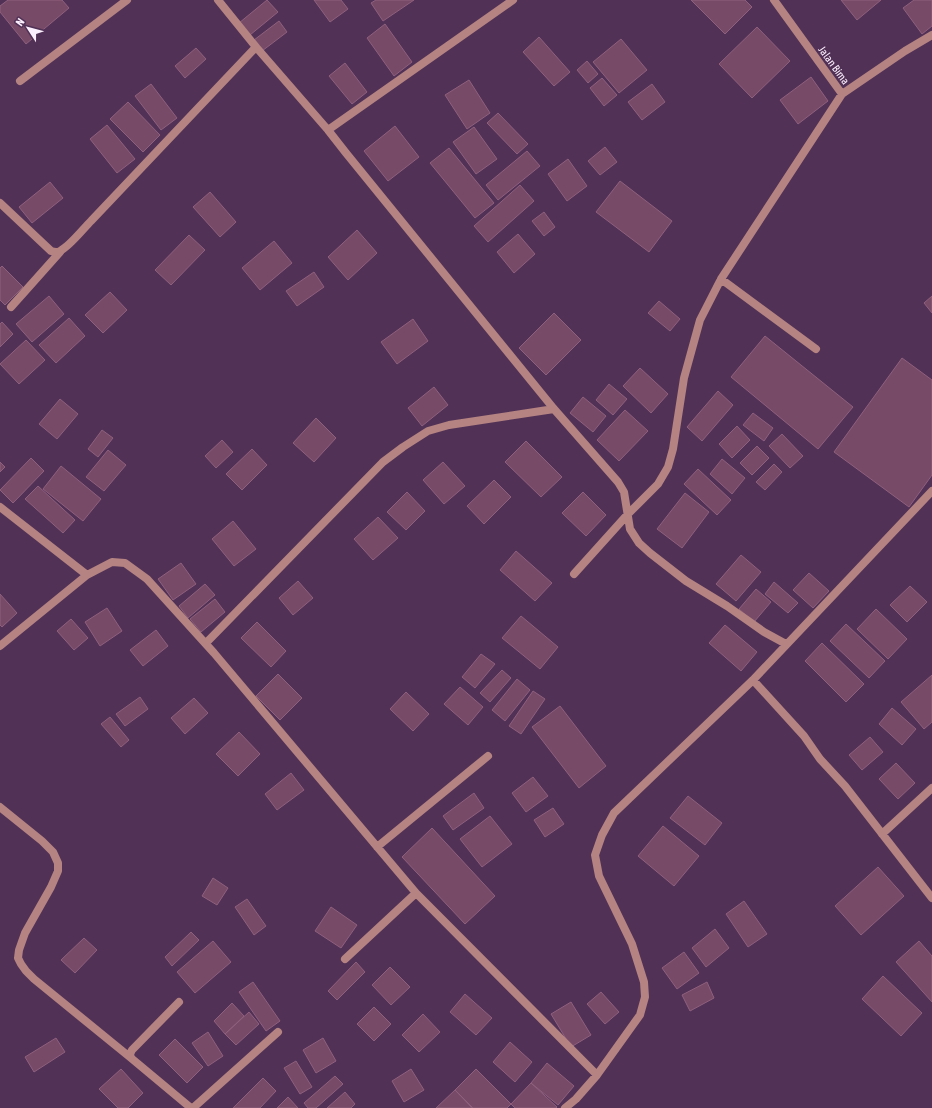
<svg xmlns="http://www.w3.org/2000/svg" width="932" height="1108" font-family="'Asap Condensed',sans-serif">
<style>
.building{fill:#774a67;stroke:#8f607e}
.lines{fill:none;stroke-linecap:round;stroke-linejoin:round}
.lane{stroke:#b48382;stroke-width:8}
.street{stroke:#b48382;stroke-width:8}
.labels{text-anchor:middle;stroke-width:3;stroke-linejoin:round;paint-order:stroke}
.street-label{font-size:11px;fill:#fbeffd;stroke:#513156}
</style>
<rect width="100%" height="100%" fill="#513156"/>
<path class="building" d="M8,0H62L69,8L26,44L0,12V6Z
M267,0L278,12L250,35L239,23Z
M314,0H341L348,9L330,22Z
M376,0H414L383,21L371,3Z
M691,0H745L752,7L725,34Z
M841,0H881L857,20Z
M914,0H932V26L922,34L903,8Z
M279,21L287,32L262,51L254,40Z
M385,24L412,62L394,76L367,38Z
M757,27L790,61L752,98L719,64Z
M539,37L570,72L554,86L523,52Z
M621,39L647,70L619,93L593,62Z
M196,48L206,59L185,78L175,66Z
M587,61L598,74L588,83L577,70Z
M345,63L367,92L352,104L329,76Z
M811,77L828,101L798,124L780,100Z
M602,78L617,95L604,106L590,88Z
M469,80L490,113L467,129L445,95Z
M151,84L177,118L161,130L135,96Z
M652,84L665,102L642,120L628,102Z
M128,102L160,135L143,152L110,119Z
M498,113L528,144L517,154L487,123Z
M107,125L135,159L117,173L90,139Z
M395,126L419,157L388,181L364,151Z
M474,127L497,159L476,174L453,142Z
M605,147L617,162L600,175L588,161Z
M449,148L494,203L475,218L430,163Z
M527,151L540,166L498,200L486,185Z
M568,159L587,186L567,201L548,174Z
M620,181L672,221L649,252L596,212Z
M50,182L63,198L32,223L19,207Z
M520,185L534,201L488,242L474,226Z
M210,192L236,222L220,237L193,207Z
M544,212L555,227L544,236L532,221Z
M357,230L377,253L348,280L328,257Z
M518,234L535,254L514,273L497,252Z
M189,235L205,250L171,285L155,270Z
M274,241L292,263L260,290L242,268Z
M2,266L23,287L5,305L0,300V268Z
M314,272L324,287L297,306L286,291Z
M110,292L127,310L103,333L85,315Z
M49,296L64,314L32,342L16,324Z
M932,296V313L924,303Z
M659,301L680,319L670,331L648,313Z
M554,313L581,340L546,375L519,348Z
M69,318L85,336L56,363L39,345Z
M413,319L428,341L397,364L381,342Z
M2,322L13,334L0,347V324Z
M765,336L853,407L818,449L731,377Z
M26,340L45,360L19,384L0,364Z
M902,358L932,380V475L909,507L834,452Z
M640,368L668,394L651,413L623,386Z
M609,384L627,399L613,415L596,400Z
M434,387L448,405L422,426L408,408Z
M718,391L733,405L702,441L687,427Z
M583,397L606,416L593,432L570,413Z
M60,399L78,414L57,439L39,424Z
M625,410L648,431L619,461L597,440Z
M753,413L773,428L764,441L743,425Z
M316,418L336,438L314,462L293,443Z
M737,426L750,440L732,458L719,444Z
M102,430L113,438L98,457L88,449Z
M782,434L803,456L790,468L769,446Z
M222,440L233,452L216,468L205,456Z
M526,441L562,477L541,497L505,462Z
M757,446L769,458L752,475L740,463Z
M252,449L267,465L242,490L226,474Z
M108,450L126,465L104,491L86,477Z
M31,458L44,471L13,503L0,490Z
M722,459L745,478L732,494L710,474Z
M0,462L5,467L0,472Z
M443,462L465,486L444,504L423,480Z
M774,464L782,472L765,490L756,482Z
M61,466L101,499L83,521L43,489Z
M698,469L731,500L717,515L684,484Z
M494,480L511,497L484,524L467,506Z
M38,486L75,520L63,533L25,499Z
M407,492L425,511L406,530L387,512Z
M583,492L606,515L586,536L562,513Z
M685,493L709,512L682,548L657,529Z
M378,517L398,538L373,560L354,539Z
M233,521L256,549L234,566L212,539Z
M516,551L552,583L535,601L500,570Z
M741,555L761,572L736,601L716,584Z
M181,563L196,584L173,600L158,579Z
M809,573L829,591L813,608L793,590Z
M298,581L313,598L293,615L279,598Z
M774,582L798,603L788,613L765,594Z
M205,584L215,595L188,618L179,606Z
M910,586L927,602L907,622L890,605Z
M756,589L771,602L754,622L739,609Z
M0,594L17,613L2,627L0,625Z
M215,599L225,612L201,632L190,619Z
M107,608L122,631L100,646L85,622Z
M876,609L907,639L888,659L857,629Z
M521,616L558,647L540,669L502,638Z
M71,619L88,638L74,650L57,631Z
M257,622L286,651L271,667L241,638Z
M846,624L885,661L869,678L830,641Z
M725,625L757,652L741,671L709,643Z
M156,630L168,646L143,666L130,650Z
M822,643L864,684L846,702L805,661Z
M481,654L495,664L475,688L462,677Z
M502,670L511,678L490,702L480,693Z
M278,674L302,698L280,720L256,696Z
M932,675V722L924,729L901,702Z
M517,679L530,690L505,721L492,710Z
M460,687L483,707L468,725L444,704Z
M533,691L545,699L521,734L509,726Z
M406,692L429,714L413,731L390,709Z
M140,697L148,709L125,726L116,714Z
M194,698L208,713L185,734L171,718Z
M560,706L606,766L579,788L532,727Z
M892,708L916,729L902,745L879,724Z
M110,717L129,740L121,747L101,724Z
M239,732L260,754L238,776L216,754Z
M870,737L883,752L862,770L849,755Z
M896,763L915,783L898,799L879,779Z
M291,773L304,790L277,810L265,794Z
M533,777L548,796L526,812L512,793Z
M474,793L484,808L453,830L443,816Z
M688,796L722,823L705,845L670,818Z
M553,808L564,824L545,837L534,820Z
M490,816L512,844L482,867L460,839Z
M663,826L699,856L674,886L638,856Z
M432,828L495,896L465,924L402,857Z
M878,867L904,896L861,935L835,906Z
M213,878L228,888L217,905L202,896Z
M247,899L266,926L254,935L235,907Z
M744,901L767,934L748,947L726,914Z
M331,907L357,925L341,948L315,931Z
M715,929L729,948L706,967L692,948Z
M191,932L199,940L172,966L165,957Z
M84,938L97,950L75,973L61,960Z
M213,941L231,962L195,993L177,972Z
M919,941L932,956V1002L896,962Z
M684,952L699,973L677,989L662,968Z
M356,962L365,972L337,1000L328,991Z
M390,967L410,987L391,1005L372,985Z
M883,976L922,1013L901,1036L862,999Z
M253,982L280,1021L266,1031L239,992Z
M707,982L714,998L690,1011L682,995Z
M601,992L619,1012L605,1024L587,1004Z
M465,994L492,1018L476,1035L450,1012Z
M571,1002L591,1035L571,1047L551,1014Z
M232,1003L244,1016L225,1034L214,1021Z
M374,1007L391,1024L374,1041L357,1024Z
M249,1012L259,1024L236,1045L225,1034Z
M423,1014L440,1032L419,1052L402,1035Z
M208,1032L223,1056L208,1066L192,1043Z
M56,1038L65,1052L34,1072L25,1057Z
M323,1038L336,1061L316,1073L303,1050Z
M175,1039L203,1067L187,1083L159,1055Z
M510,1042L532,1062L515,1082L493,1062Z
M296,1061L312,1087L300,1094L284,1068Z
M547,1063L574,1086L558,1105L531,1083Z
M121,1069L143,1093L128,1108H118L99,1089Z
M411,1069L424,1090L404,1102L392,1081Z
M476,1069L511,1104L507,1108H473L455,1090Z
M335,1076L343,1084L316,1108H308L304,1103Z
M263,1078L276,1091L260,1108H233Z
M531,1083L557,1107L556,1108H515L511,1104Z
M455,1090L472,1108H436Z
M345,1092L355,1104L351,1108H327Z
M288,1097L298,1108H277Z"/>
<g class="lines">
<path class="lane" d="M11,307L60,252"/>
<path class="street" d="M218,0L256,47L328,130L346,153L554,409L618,482L624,492L630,529L639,543L650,553L686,581L727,606L764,632L786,644
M774,0L842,94L905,51L932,35
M20,81L127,0
M328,130L513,0
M0,203L51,251C54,252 57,253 60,251C70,246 83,229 91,221L256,47
M721,279L816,349
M0,507L87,575
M574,574L628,514L658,484L668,467L673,449L684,378L700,320L721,279L842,94
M206,643L383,462L403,447L428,431L449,425L554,409
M0,646L87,575L112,562L125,563L147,579L214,653L416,893L597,1075
M753,680L804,736L820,759L845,786L932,898
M0,807L42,841L53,852L58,863V871L51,887L25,933L19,950L18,958L21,964L26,971L34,979L131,1058
M882,834L932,788
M377,847L488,756
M345,959L416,893
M179,1002L132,1050L130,1054L131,1058L191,1108
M193,1108L278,1032
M565,1108L576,1099L597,1075L640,1015L645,997L644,982L632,944L599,876L595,855L602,835L614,813L753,680L932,491"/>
</g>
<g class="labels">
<g class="street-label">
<text transform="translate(834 65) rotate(54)" y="4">Jalan Bima</text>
</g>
</g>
<g transform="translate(28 28) rotate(306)" stroke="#513156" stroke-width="3" paint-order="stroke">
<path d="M0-3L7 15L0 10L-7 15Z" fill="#fbeffd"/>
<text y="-6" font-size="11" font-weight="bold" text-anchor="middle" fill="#fbeffd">N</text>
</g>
</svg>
